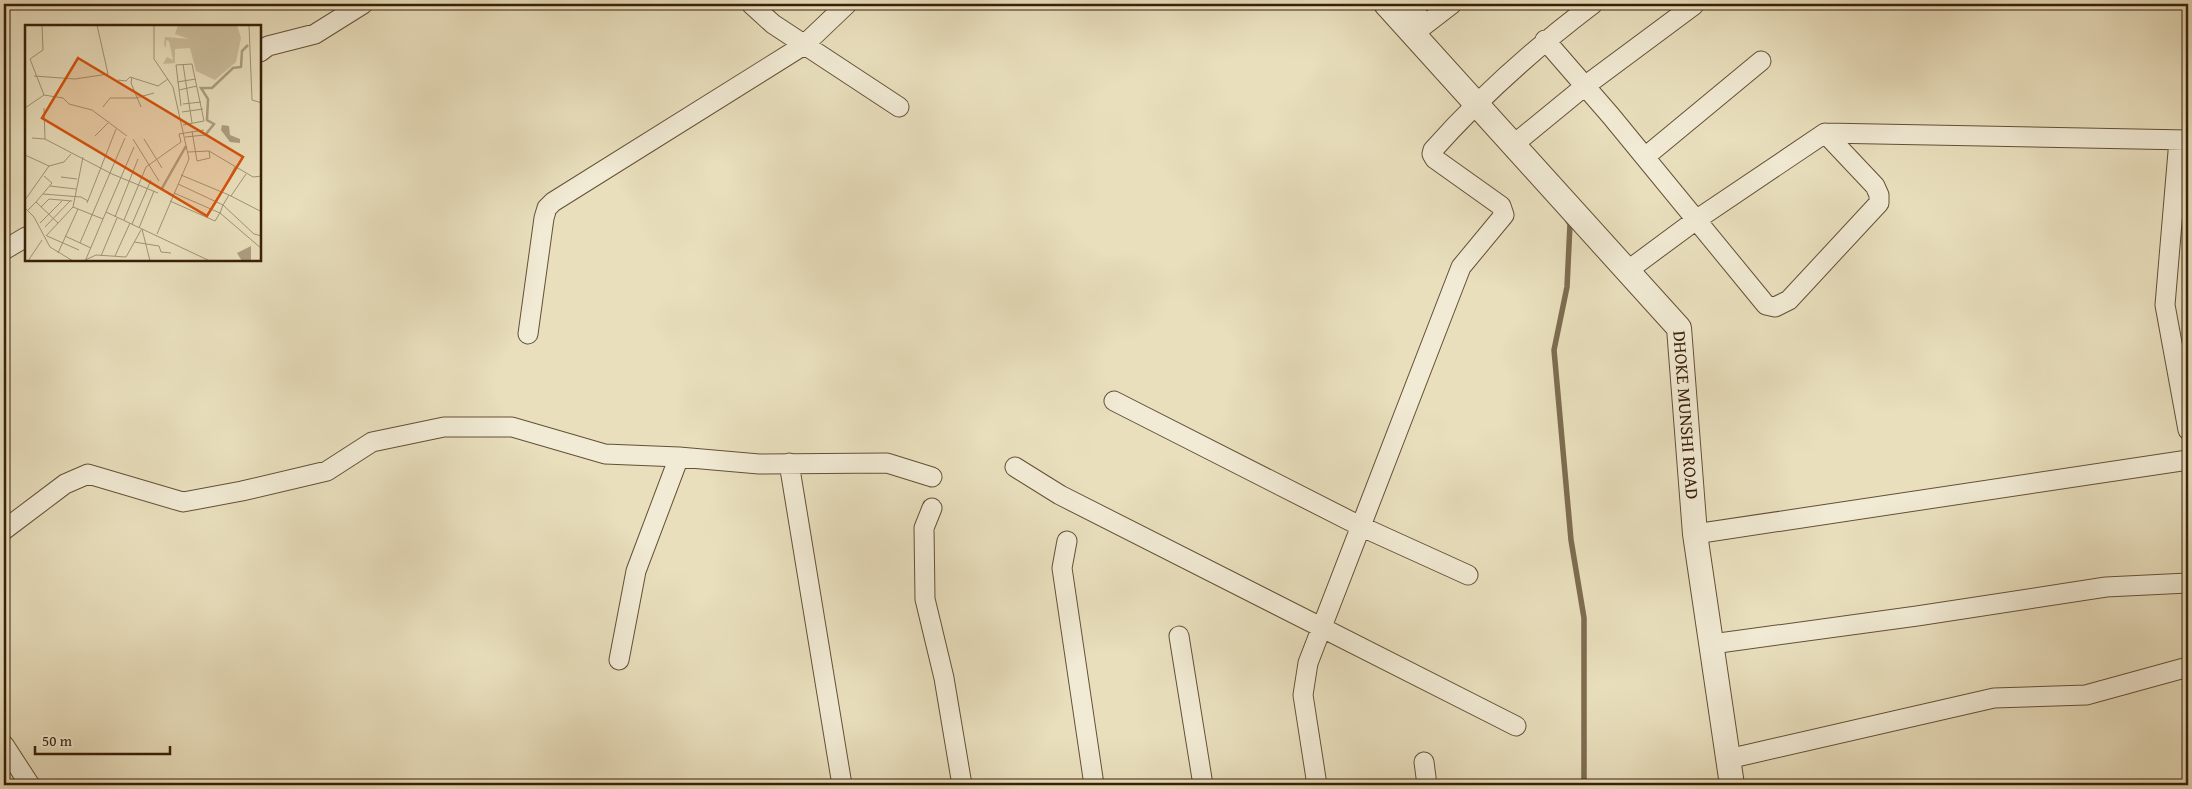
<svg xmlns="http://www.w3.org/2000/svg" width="2192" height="789" font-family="'Gentium Book Plus',serif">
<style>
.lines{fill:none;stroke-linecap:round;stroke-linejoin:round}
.stream{stroke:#7e6c50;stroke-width:5.5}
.minor-casing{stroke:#645036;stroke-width:21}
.tertiary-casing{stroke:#645036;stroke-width:26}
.minor{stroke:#f1ead4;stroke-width:19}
.tertiary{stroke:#f1ead4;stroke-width:24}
.labels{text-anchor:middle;stroke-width:4.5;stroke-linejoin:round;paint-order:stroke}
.street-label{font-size:18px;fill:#382009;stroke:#f1ead4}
.inset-river{fill:none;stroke:#ad9e80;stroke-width:2.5}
.inset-road{fill:none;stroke:#a29375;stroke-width:1}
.view{fill:#d6530c;fill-opacity:0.15;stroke:#d6530c;stroke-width:2.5}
.inset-edge{fill:none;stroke:#382009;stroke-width:2.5}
</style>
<rect width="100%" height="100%" fill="#e9dfbd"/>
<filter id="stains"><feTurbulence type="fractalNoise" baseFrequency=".004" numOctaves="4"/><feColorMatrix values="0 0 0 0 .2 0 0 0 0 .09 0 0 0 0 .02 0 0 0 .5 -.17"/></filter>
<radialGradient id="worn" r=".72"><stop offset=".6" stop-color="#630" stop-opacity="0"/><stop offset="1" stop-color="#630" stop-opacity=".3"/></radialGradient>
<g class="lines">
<path class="stream" d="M1568,221L1570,224L1567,287L1554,350L1571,540L1584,618V785"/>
<defs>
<path id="minor" d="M751,4L773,24L899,107
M1408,4L1425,24
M1413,34L1452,4
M1545,40L1611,116L1766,305L1775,307L1789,300L1879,203V195L1875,186L1825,133
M260,52L268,46L315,34L363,4
M2179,140L2165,305L2188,430
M1513,145L1585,86L1694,5
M1645,157L1761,61
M4,250L26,237
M1627,271L1696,220L1825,133L2188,140
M528,334L544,218L547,208L553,202L804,45L847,4
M1114,401L1360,526L1468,575
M789,463L842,785
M1015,467L1060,495L1516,726
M932,508L924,528L925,599L944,678L962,785
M4,530L65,484L88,474L183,502L242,491L327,471L372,442L444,427H512L605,454L679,457L759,464L887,463L932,477
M1695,534L2188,460
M1067,541L1062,568L1094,785
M1179,636L1203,785
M1712,644L1917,616L2106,587L2188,583
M619,660L636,571L679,457
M4,745L30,785
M1728,759L1994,698L2086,695L2188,667
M1424,762L1427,785
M1317,785L1303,695L1308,663L1461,267L1504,215L1501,206L1435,159L1432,154L1433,150C1481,96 1535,48 1593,4"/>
<g id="tertiary">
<path id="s1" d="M1386,4L1679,328L1695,534L1732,785"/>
</g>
</defs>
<use href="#minor" class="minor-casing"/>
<use href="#tertiary" class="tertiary-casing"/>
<use href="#minor" class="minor"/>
<use href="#tertiary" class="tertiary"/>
</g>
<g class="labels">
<g class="street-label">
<text dy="6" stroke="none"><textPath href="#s1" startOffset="524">DHOKE MUNSHI ROAD</textPath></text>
</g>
</g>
<g transform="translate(25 25)">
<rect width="236" height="236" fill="#e9dfbd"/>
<path d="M153,0H212L216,13L211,37L190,55L171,46L165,23L150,24V38L138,39L142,32L148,35L144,16L141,15V23L139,19L140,12L164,14L150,9Z" fill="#cbbf9e"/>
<path d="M197,100L204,101L205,110L215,114V118L205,117L196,105ZM226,221V236H217L212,228Z" fill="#ad9e80"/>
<path class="inset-river" d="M181,109L189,99L182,95L183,74L176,63H187L208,43L216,42L217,26L223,20M136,165L161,121"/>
<path class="inset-road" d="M17,0L18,25L5,34L19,70L38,73L44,79L67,85L102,111M129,0V34L148,62L164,134L132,209M224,0L227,75L237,78M158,39L167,98M9,51L50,54L83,49L72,0M107,52L106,58L116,82M93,55L101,56L105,52L133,61L143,54M152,57L171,54M154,65L172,61M158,79L176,77M156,81L151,40L167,39L179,96L158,100M78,82L85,73H111L129,68M0,83L19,70M19,83L20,114M157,87L178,84M167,106L172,136L185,133L184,126M70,111L83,98M160,112L180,110M7,113L20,114L87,149L133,168M108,114L134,156M119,114L137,143M163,127L184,126L228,152L237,151M0,130L24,141M156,150L204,170L237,187M36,152L52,154M153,159L198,180L204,170M25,161L51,164M197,167L210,142M149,168L195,188L198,180L229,209L237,211M18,169L56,172L63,176M206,171L221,149M0,175L24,141L39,137L46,129M145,176L190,196L195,188L237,224M11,177L27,158L19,151M62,178L91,104M16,182L24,174L47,176M48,182L58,132M0,183L9,192L25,222L48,236M3,185L11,177L33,198M81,187L109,122M90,192L113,134M99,195L121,142L156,117L154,109L179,105M15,198L37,176M107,199L126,155M20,202L45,176M114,203L129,166M117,204L125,236M21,211L48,182L78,194L81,187L185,236M22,211L54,225M40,211L66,223M109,217L134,221L136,227L146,228M55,218L100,113M33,228L53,184M76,231L92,193M90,231L105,198M101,232L116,205M61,234L78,194M3,236L17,215M58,236L71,230L101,232"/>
<path class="view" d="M53,33L218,132L182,191L17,93Z"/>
<rect width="236" height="236" class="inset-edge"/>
</g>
<rect width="2192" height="789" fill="none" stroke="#e9dfbd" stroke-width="20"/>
<rect x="5" y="5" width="2182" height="779" fill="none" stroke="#382009" stroke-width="2.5"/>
<rect x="10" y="10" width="2172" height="769" fill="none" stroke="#382009"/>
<path d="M35 746v8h135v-8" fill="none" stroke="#382009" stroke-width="2.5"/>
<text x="42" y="746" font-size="15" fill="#382009" stroke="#f1ead4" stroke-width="4" paint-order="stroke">50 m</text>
<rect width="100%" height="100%" filter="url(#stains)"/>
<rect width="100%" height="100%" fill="url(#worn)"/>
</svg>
